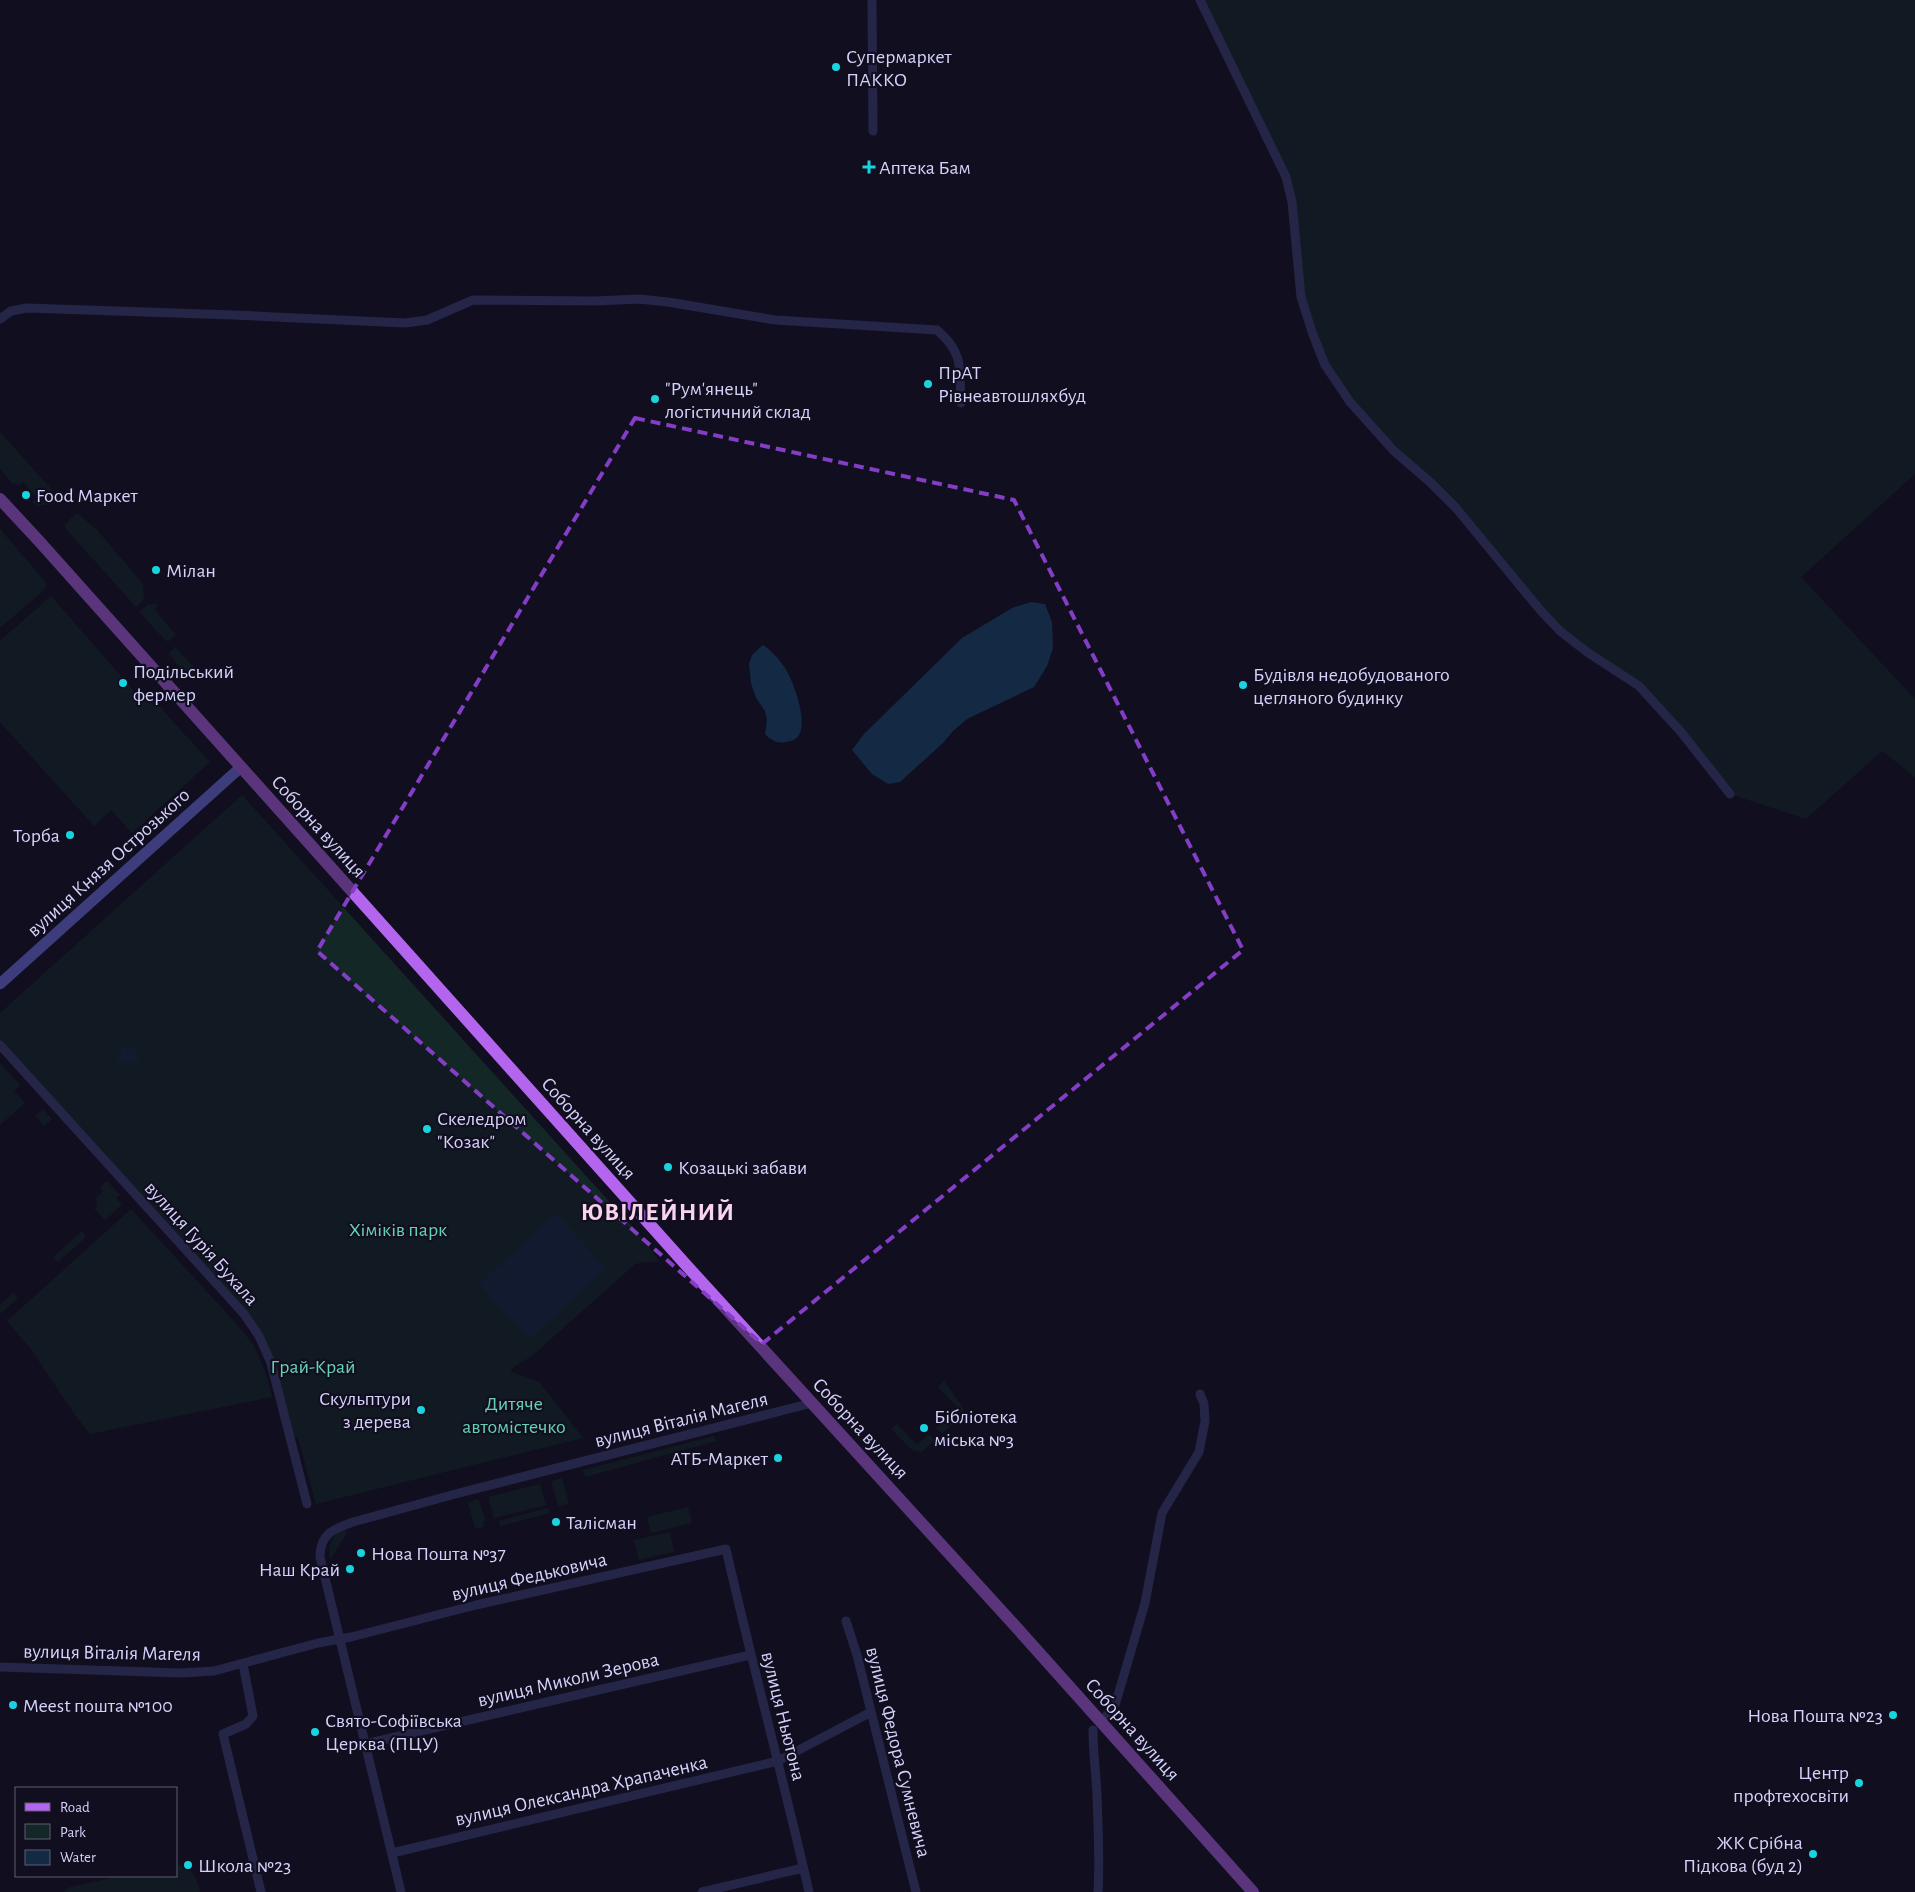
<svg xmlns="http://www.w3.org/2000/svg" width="1915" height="1892" font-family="'Alegreya Sans',sans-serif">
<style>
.green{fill:#132826}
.water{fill:#142943}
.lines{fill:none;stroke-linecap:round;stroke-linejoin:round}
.street{stroke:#3f4079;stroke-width:9}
.secondary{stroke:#7376ef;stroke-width:11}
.primary{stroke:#b465ee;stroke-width:12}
.marked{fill:none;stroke:#843dc5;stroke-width:4;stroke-dasharray:10 6;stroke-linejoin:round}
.poi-dot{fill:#19d4df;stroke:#110f1f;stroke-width:2}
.labels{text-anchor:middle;stroke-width:4.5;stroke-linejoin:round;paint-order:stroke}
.poi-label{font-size:20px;fill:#d4d2fa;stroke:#110f1f;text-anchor:start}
.street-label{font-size:20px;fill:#d4d2fa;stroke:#110f1f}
.park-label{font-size:20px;fill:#66d1b1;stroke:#110f1f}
.district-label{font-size:25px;font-weight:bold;letter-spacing:1px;fill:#fad4ee;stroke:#110f1f}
</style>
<rect width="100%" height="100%" fill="#110f1f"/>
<path class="green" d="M1200,0H1915V474L1801,577L1915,699V777L1882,751L1806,819L1730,794L1639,686L1560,631L1456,508L1394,451L1325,365L1301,297L1286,177Z
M0,432L63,502L37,506L32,502L37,498L23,482L18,486L15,483L13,484L0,469Z
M77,513L96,529L143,584L144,599L136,607L65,528V524Z
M0,529L47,584L44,590L0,628Z
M51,596L140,698L147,693L210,762L132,833L111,810L94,826L0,722V641Z
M149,604L158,605L155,610L176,635L169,641H166L139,612Z
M175,647L201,675L195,680H192L170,656L169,653Z
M242,795L644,1240L659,1261C651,1263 641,1261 634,1265L532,1356L515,1366L510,1371L539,1382L583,1438L316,1504L298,1437L290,1438L259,1336L0,1045V1013Z
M0,1063L20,1085L14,1091L25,1103L0,1125Z
M43,1109L52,1119L44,1126L35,1116Z
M107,1181L120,1195L116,1198L122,1205L105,1220L94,1208L97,1206L96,1198L103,1191L100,1187Z
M131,1209L233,1320L253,1344L265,1371L272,1397L90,1434L75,1415L30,1348L7,1321Z
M82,1231L86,1237L58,1262L53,1257Z
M13,1293L18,1298L0,1314V1305Z
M944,1381L964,1409L962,1415L942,1434L936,1428L958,1408L938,1387Z
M897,1424L917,1445L929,1434L935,1440L922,1452L912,1450L891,1429Z
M714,1436L716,1441L585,1477L583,1470Z
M562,1478L569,1504L558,1506L551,1481Z
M540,1484L546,1505L494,1518L488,1497Z
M478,1499L486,1521L483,1522L484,1527L475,1529L468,1503Z
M688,1507L692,1523L651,1533L647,1517Z
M548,1508L549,1513L500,1526L499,1521Z
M344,1529L347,1533L330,1560C328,1545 330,1536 344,1529Z
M670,1532L674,1552L639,1560L634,1540Z
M176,1864C192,1866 197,1878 200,1892H64L70,1887L121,1876H176Z"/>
<path class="water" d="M1031,602L1045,604L1052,622L1053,648L1047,666L1034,687L967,719L953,731L943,743L900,782L888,784L872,774L852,750L864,734L962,638L1012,608Z
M763,645C772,651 779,659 785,668C793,680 808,721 799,735C796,740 791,741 786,742C777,744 771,740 765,734L767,719L765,711L756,698L751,683L749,664L752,655Z
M124,1045L128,1050L134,1046L137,1049L135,1055L139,1058L138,1062L132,1061L130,1067H127L124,1061H117V1057L122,1053L121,1048Z
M556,1213L606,1269L529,1339L479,1284Z"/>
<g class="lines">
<path class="street" d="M872,0L873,131
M1200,0L1286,177L1292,202L1301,297L1312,332L1325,365L1350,402L1394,451L1430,482L1456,508L1541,611L1560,631L1587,652L1639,686L1681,732L1730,794
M0,319L11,311L27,308L234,315L405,323L427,320L473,300L595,301L639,299L668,302L775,320L937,330C965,354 959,369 961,403
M0,1045L244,1314L259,1336L271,1363L307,1504
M846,1621L857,1655L916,1892
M243,1664L253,1716L246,1724L223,1734L261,1892
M0,1667L181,1673L214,1671L318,1643L351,1637L476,1605L726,1549C752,1664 783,1777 809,1892
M1101,1722L1115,1705L1126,1668L1145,1603L1162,1513L1199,1452L1205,1421L1204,1404L1200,1394
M1093,1730C1093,1752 1096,1773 1097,1795C1098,1828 1100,1860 1098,1892
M365,1744L750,1655
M392,1853L778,1761L871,1712
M401,1892L320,1557C320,1534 333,1529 353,1522L459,1493L812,1403
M702,1892L803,1868"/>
<path class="secondary" d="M0,984L241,767"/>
<path class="primary" d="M0,499L39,541L687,1266L1017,1628L1253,1892"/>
</g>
<path d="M0 0H1915V1892H0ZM635,418L1014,500L1243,950L762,1344L317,951Z" fill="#110f1f" fill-opacity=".55" fill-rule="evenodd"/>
<path class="marked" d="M635,418L1014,500L1243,950L762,1344L317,951Z"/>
<g class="poi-dot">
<circle cx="836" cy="67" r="5"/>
<path d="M866.5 159.5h5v5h5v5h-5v5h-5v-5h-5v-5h5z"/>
<circle cx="928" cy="384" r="5"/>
<circle cx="655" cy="399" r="5"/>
<circle cx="26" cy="495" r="5"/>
<circle cx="156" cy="570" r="5"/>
<circle cx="123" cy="683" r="5"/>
<circle cx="1243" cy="685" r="5"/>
<circle cx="70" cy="835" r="5"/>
<circle cx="427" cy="1129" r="5"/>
<circle cx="668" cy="1167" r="5"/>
<circle cx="421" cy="1410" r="5"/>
<circle cx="924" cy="1428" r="5"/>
<circle cx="778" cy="1458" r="5"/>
<circle cx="556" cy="1522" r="5"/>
<circle cx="361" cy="1553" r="5"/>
<circle cx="350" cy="1569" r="5"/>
<circle cx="13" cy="1705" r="5"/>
<circle cx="1893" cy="1715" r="5"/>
<circle cx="315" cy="1732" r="5"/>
<circle cx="1859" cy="1783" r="5"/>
<circle cx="1813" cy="1854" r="5"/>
<circle cx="188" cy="1865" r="5"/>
</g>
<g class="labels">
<g class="poi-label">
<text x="846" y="63">Супермаркет<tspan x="846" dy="23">ПАККО</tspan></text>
<text x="879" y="174">Аптека Бам</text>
<text x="938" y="379">ПрАТ<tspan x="938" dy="23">Рівнеавтошляхбуд</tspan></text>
<text x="665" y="395">"Рум'янець"<tspan x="665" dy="23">логістичний склад</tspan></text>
<text x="36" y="502">Food Маркет</text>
<text x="166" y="577">Мілан</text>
<text x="133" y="678">Подільський<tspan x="133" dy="23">фермер</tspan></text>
<text x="1253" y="681">Будівля недобудованого<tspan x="1253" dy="23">цегляного будинку</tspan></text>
<text x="60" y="842" text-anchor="end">Торба</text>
<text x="437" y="1125">Скеледром<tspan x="437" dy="23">"Козак"</tspan></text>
<text x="678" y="1174">Козацькі забави</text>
<text x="411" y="1405" text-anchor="end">Скульптури<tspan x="411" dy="23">з дерева</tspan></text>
<text x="934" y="1423">Бібліотека<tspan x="934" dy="23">міська №3</tspan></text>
<text x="768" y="1465" text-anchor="end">АТБ-Маркет</text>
<text x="566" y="1529">Талісман</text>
<text x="371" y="1560">Нова Пошта №37</text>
<text x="340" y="1576" text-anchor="end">Наш Край</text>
<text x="23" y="1712">Meest пошта №100</text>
<text x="1883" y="1722" text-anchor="end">Нова Пошта №23</text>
<text x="325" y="1727">Свято-Софіївська<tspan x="325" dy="23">Церква (ПЦУ)</tspan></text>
<text x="1849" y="1779" text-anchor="end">Центр<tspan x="1849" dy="23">профтехосвіти</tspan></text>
<text x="1803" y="1849" text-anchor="end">ЖК Срібна<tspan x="1803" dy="23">Підкова (буд 2)</tspan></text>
<text x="198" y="1872">Школа №23</text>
</g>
<g class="street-label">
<text transform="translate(319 826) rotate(48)" y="7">Соборна вулиця</text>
<text transform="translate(108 862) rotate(-42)" y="7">вулиця Князя Острозького</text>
<text transform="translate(589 1128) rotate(48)" y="7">Соборна вулиця</text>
<text transform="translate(202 1243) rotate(48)" y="7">вулиця Гурія Бухала</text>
<text transform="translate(681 1419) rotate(-14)" y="7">вулиця Віталія Магеля</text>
<text transform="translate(861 1428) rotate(47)" y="7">Соборна вулиця</text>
<text transform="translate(529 1576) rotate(-13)" y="7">вулиця Федьковича</text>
<text transform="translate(112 1652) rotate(1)" y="7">вулиця Віталія Магеля</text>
<text transform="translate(568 1679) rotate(-13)" y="7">вулиця Миколи Зерова</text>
<text transform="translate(784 1716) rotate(76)" y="7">вулиця Ньютона</text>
<text transform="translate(1133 1729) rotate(48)" y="7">Соборна вулиця</text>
<text transform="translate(899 1752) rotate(76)" y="7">вулиця Федора Сумневича</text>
<text transform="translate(581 1790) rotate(-13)" y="7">вулиця Олександра Храпаченка</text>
</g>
<g class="park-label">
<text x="398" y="1236">Хіміків парк</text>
<text x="313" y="1373">Грай-Край</text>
<text x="514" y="1410">Дитяче<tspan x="514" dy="23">автомістечко</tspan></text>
</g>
<g class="district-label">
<text x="658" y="1220">ЮВІЛЕЙНИЙ</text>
</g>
</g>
<rect x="15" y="1787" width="162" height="90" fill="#110f1f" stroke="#5f5d77"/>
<rect x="25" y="1803" width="25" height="8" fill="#b465ee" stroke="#5f5d77"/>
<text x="60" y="1812" font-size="15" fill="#d4d2fa">Road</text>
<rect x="25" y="1824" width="25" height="15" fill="#132826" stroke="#5f5d77"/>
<text x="60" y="1837" font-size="15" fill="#d4d2fa">Park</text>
<rect x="25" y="1850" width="25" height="15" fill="#142943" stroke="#5f5d77"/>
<text x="60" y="1862" font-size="15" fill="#d4d2fa">Water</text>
</svg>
